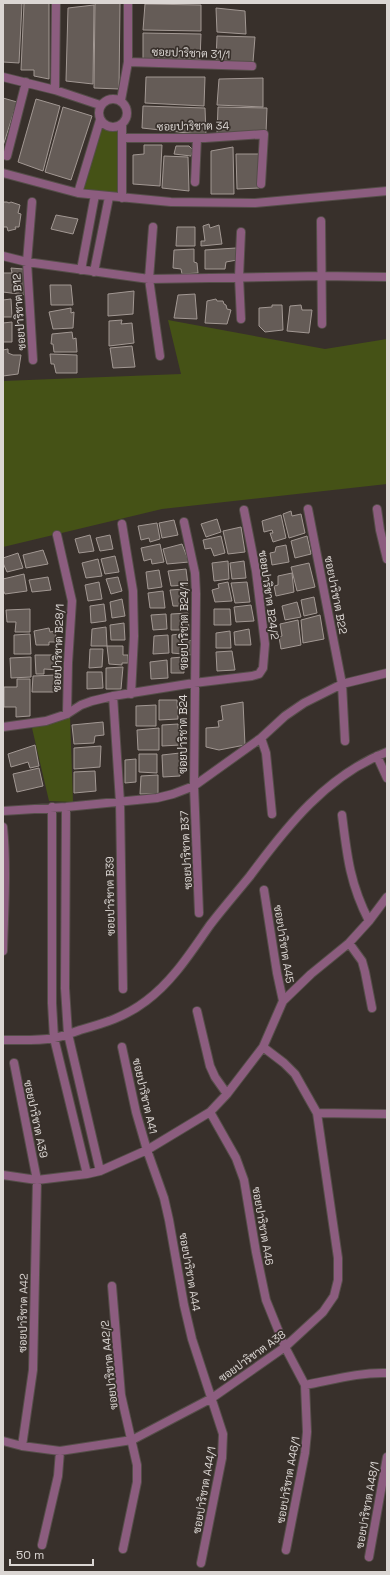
<svg xmlns="http://www.w3.org/2000/svg" width="390" height="1575" font-family="'Space Grotesk',Sarabun,sans-serif">
<style>
.green{fill:#455216}
.building{fill:#655c57;stroke:#a29893}
.lines{fill:none;stroke-linecap:round;stroke-linejoin:round}
.street-casing{stroke:#554e49;stroke-width:10}
.street{stroke:#8c5d7f;stroke-width:8}
.labels{text-anchor:middle;stroke-width:3.5;stroke-linejoin:round;paint-order:stroke}
.street-label{font-size:11px;fill:#dbd6d3;stroke:#38302b}
</style>
<rect width="100%" height="100%" fill="#38302b"/>
<path class="green" d="M101,124C107,129 113,130 120,127L121,196L81,191Z
M168,320L325,349L387,339V484L162,509L3,547V381L181,374Z
M70,716L73,802L49,801L32,728Z"/>
<path class="building" d="M3,3H22L19,63L3,62Z
M24,3H49V79L34,76V70H21Z
M95,3H120L119,89L94,88Z
M145,4L201,5V31L143,30Z
M94,5L93,84L66,81L68,8Z
M216,8L245,11L246,34L217,32Z
M143,33L201,34L200,60H143Z
M217,36L255,37L253,62H216Z
M146,77H205L204,106L145,103Z
M263,78V107L217,105L219,79Z
M3,98L17,102L3,146Z
M36,99L60,106L43,171L18,162Z
M143,106L205,108L206,135L142,128Z
M63,107L92,116L71,180L45,172Z
M218,107L267,108L266,133L217,134Z
M144,145H162L160,186L133,184V155L144,154Z
M176,146H189L193,150L191,156L174,154Z
M233,147L234,194H211V151Z
M236,154H259V188L237,189Z
M164,156L188,157L189,191L162,188Z
M3,202H7L9,203L11,202L20,205L18,213L21,214L19,227H15L16,229L8,231L7,227H3Z
M56,215L78,219L73,234L51,229Z
M209,224L210,228L219,225L222,244L201,246V241H205L203,226Z
M177,227H195V246H176Z
M236,248L237,260L226,262L225,269H205V250Z
M194,249V262L197,263L198,273L182,274L181,269L173,268L174,250Z
M11,268L23,269L25,272L26,295L3,292V273H12Z
M50,285H71L73,305H51Z
M134,291L133,314L108,316V294Z
M195,294L197,319L174,318L178,295Z
M11,299L12,317H3V300Z
M216,299L217,301H223L224,304L226,305L227,309L231,310L227,324L205,323L207,301Z
M272,305H282L283,330L265,332L259,326V308L272,307Z
M301,305L302,310H312L309,333L287,331L290,306Z
M71,308V313L74,312L73,328L53,329L49,312Z
M122,320L121,324L132,323L134,343L109,346V321Z
M12,322V342H3V323Z
M72,332L73,339L76,338L77,352H54L53,344H51L52,334Z
M132,346L135,367L113,368L110,348Z
M8,349V353L13,355H21L18,374L3,376V350Z
M50,354L77,355V373H56L54,364H51Z
M291,511L292,516L301,514L305,533L289,538L283,514Z
M281,515L286,538L273,542L270,533H273L272,530L264,532L262,521Z
M217,519L221,532L206,537L201,524Z
M174,520L178,535L162,538L159,523Z
M157,523L160,539L150,542L149,538L141,540L138,526Z
M241,527L245,552L228,554L223,531Z
M90,535L94,551L79,553L75,539Z
M110,535L113,549L100,551L96,538Z
M221,536L225,553L214,556L211,548L205,549L203,540Z
M307,536L311,554L295,558L291,541Z
M160,544L164,562L152,564L151,559L144,561L141,548Z
M182,544L189,562L167,564L163,549Z
M286,545L289,562L272,565L270,553L275,552L276,547Z
M43,550L48,564L26,568L23,555Z
M18,553L23,568L7,572L3,563V558Z
M115,556L119,572L105,574L101,559Z
M98,559L102,576L86,578L82,563Z
M228,561L229,579L214,581L212,563Z
M244,561L246,578L232,579L230,563Z
M309,563L315,587L297,591L291,567Z
M186,569L188,585L171,586L168,571Z
M159,570L162,587L148,589L146,572Z
M292,573L294,592L276,596L274,586L278,585V576Z
M24,574L27,591L5,594L3,590V579Z
M48,577L51,590L32,592L29,580Z
M118,577L122,591L111,594L106,579Z
M99,582L102,599L88,601L85,585Z
M228,582L232,601L215,602L212,590L219,588L218,584Z
M247,582L250,602L235,603L231,583Z
M184,589L187,606H173L170,590Z
M163,591L165,608H150L148,593Z
M314,597L317,613L304,616L301,600Z
M122,599L125,616L112,618L110,602Z
M297,602L301,617L285,620L282,606Z
M104,604L106,621L91,623L90,606Z
M251,605L254,621L236,622L234,607Z
M30,609V632H15L16,622H7L6,610Z
M214,609H230L231,625H214Z
M188,613L189,630H171V614Z
M166,614L167,629L153,630L151,615Z
M320,615L324,639L303,643L301,620Z
M298,620L301,645L281,649L279,637L282,636L280,624Z
M124,623L125,640H111L110,625Z
M106,627L107,646H91L92,629Z
M49,628L50,632L55,631L57,642H49V645H36L34,631Z
M249,629L251,645H235L234,632Z
M230,631L231,648H216V633Z
M188,633L187,640L193,641V655L172,653V635Z
M30,634L31,654H14V635Z
M168,635L169,653L153,654L154,636Z
M107,646H123V655H128V663H122V665L109,664Z
M90,649H103L102,667L89,668Z
M232,651L235,670L217,671L216,652Z
M35,655H57L59,670L44,669V674H36Z
M31,657V677L11,678L10,658Z
M183,657L184,673H171V658Z
M167,660L168,678L151,679L150,662Z
M123,667L121,689H106V668Z
M87,672H102L103,688L87,689Z
M56,675V692H32L33,676Z
M17,679H30V716L16,717V707H4V687H17Z
M159,700H177L178,719L159,720Z
M243,702L245,745L219,750L206,747V728L219,727L218,721L223,720L221,706Z
M156,705V726H136V706Z
M103,722L104,735L95,736L94,743L74,744L72,725Z
M178,724L180,745L162,746V725Z
M159,728V750H138L137,730Z
M35,745L39,766L30,768L28,762L11,767L8,754Z
M101,746L100,767L74,769V748Z
M180,753V776L163,777L162,755Z
M139,754H157V773L139,772Z
M136,759V782L125,783V760Z
M39,768L43,786L17,792L13,774Z
M95,771L96,791L74,793V772Z
M158,775V794H140L141,776Z"/>
<g class="lines">
<defs>
<path id="street" d="M128,62L252,66
M3,77L55,90L100,105
M55,90L56,3
M99 113a14 14 0 1 1 28 0a14 14 0 1 1-28 0Z
M121,100L128,62V3
M122,124V198
M122,138H205L264,134L261,184
M7,156L26,82
M3,173L78,193L171,202L255,203L387,191
M195,182L197,138
M78,193L100,120
M32,202L27,262L33,360
M321,221L322,324
M153,227L149,279L160,356
M241,232L239,277L241,319
M3,256L27,262L149,279L321,276L387,277
M81,270L95,195
M94,272L109,197
M308,509L342,684L345,741
M377,509L380,530L387,559
M184,522L195,573L196,594L194,786L199,913
M122,524L133,591L134,636L131,694
M57,535L72,601L68,663L67,714
M113,696L120,802L123,989
M3,727L46,721L67,714L81,705L92,701L113,696L194,683L252,676L259,674L263,668L265,644L256,571L244,510
M261,738L266,753L272,814
M377,756L387,778
M52,807V1003L54,1038L87,1174
M66,807L65,988L68,1034L100,1171
M3,811L66,807L157,798L173,794L194,786L261,738L285,716L304,703L342,684L387,673
M342,815C347,856 350,884 369,921
M3,827C7,868 4,910 3,951
M264,890L277,973L283,1001
M349,943L362,961L365,972L372,1008
M197,1011L210,1066L215,1077L227,1094
M3,1040C20,1040 37,1041 54,1038C63,1036 72,1033 80,1030C105,1023 125,1017 146,1001C173,981 191,952 210,925C223,908 237,892 250,876C287,826 327,775 387,752
M122,1047L136,1112L147,1150L164,1198L169,1220L184,1305L192,1339L223,1434L222,1458L201,1563
M14,1063L37,1180L33,1370L22,1446
M210,1112L236,1158L244,1180L256,1252L266,1300L285,1347L305,1385L307,1432L305,1453L286,1550
M317,1113L387,1114
M3,1175L37,1180L87,1174L100,1171L147,1150L210,1112L227,1094L263,1047L283,1001L311,974L349,943L369,921L387,897
M112,1286L121,1395L137,1465V1482L123,1549
M305,1385C332,1380 360,1372 387,1373
M3,1441L22,1446L60,1451L132,1440L212,1398L285,1347L323,1312L334,1296L338,1280V1258L317,1113L295,1074L284,1063L263,1047
M42,1545L58,1476L60,1451
M369,1557L387,1457"/>
</defs>
<use href="#street" class="street-casing"/>
<use href="#street" class="street"/>
</g>
<g class="labels">
<g class="street-label">
<text transform="translate(191 53) rotate(2)" y="4">ซอยปาริชาต 31/1</text>
<text transform="translate(193 126) rotate(-1)" y="4">ซอยปาริชาต 34</text>
<text transform="translate(19 312) rotate(-94)" y="4">ซอยปาริชาต B12</text>
<text transform="translate(269 595) rotate(82)" y="4">ซอยปาริชาต B24/2</text>
<text transform="translate(336 595) rotate(79)" y="4">ซอยปาริชาต B22</text>
<text transform="translate(184 626) rotate(-90)" y="4">ซอยปาริชาต B24/1</text>
<text transform="translate(58 648) rotate(-88)" y="4">ซอยปาริชาต B28/1</text>
<text transform="translate(183 734) rotate(-90)" y="4">ซอยปาริชาต B24</text>
<text transform="translate(186 850) rotate(-93)" y="4">ซอยปาริชาต B37</text>
<text transform="translate(110 896) rotate(-91)" y="4">ซอยปาริชาต B39</text>
<text transform="translate(284 944) rotate(81)" y="4">ซอยปาริชาต A45</text>
<text transform="translate(145 1096) rotate(77)" y="4">ซอยปาริชาต A41</text>
<text transform="translate(36 1119) rotate(78)" y="4">ซอยปาริชาต A39</text>
<text transform="translate(263 1226) rotate(80)" y="4">ซอยปาริชาต A46</text>
<text transform="translate(190 1272) rotate(80)" y="4">ซอยปาริชาต A44</text>
<text transform="translate(23 1313) rotate(-89)" y="4">ซอยปาริชาต A42</text>
<text transform="translate(252 1356) rotate(-36)" y="4">ซอยปาริชาต A38</text>
<text transform="translate(109 1365) rotate(-96)" y="4">ซอยปาริชาต A42/2</text>
<text transform="translate(288 1480) rotate(-80)" y="4">ซอยปาริชาต A46/1</text>
<text transform="translate(204 1490) rotate(-80)" y="4">ซอยปาริชาต A44/1</text>
<text transform="translate(367 1505) rotate(-80)" y="4">ซอยปาริชาต A48/1</text>
</g>
</g>
<rect width="390" height="1575" fill="none" stroke="#dbd6d3" stroke-width="8"/>
<path d="M10 1559v6h83v-6" fill="none" stroke="#dbd6d3" stroke-width="2"/>
<text x="16" y="1559" font-size="12" fill="#dbd6d3" stroke="#38302b" stroke-width="3" paint-order="stroke">50 m</text>
</svg>
